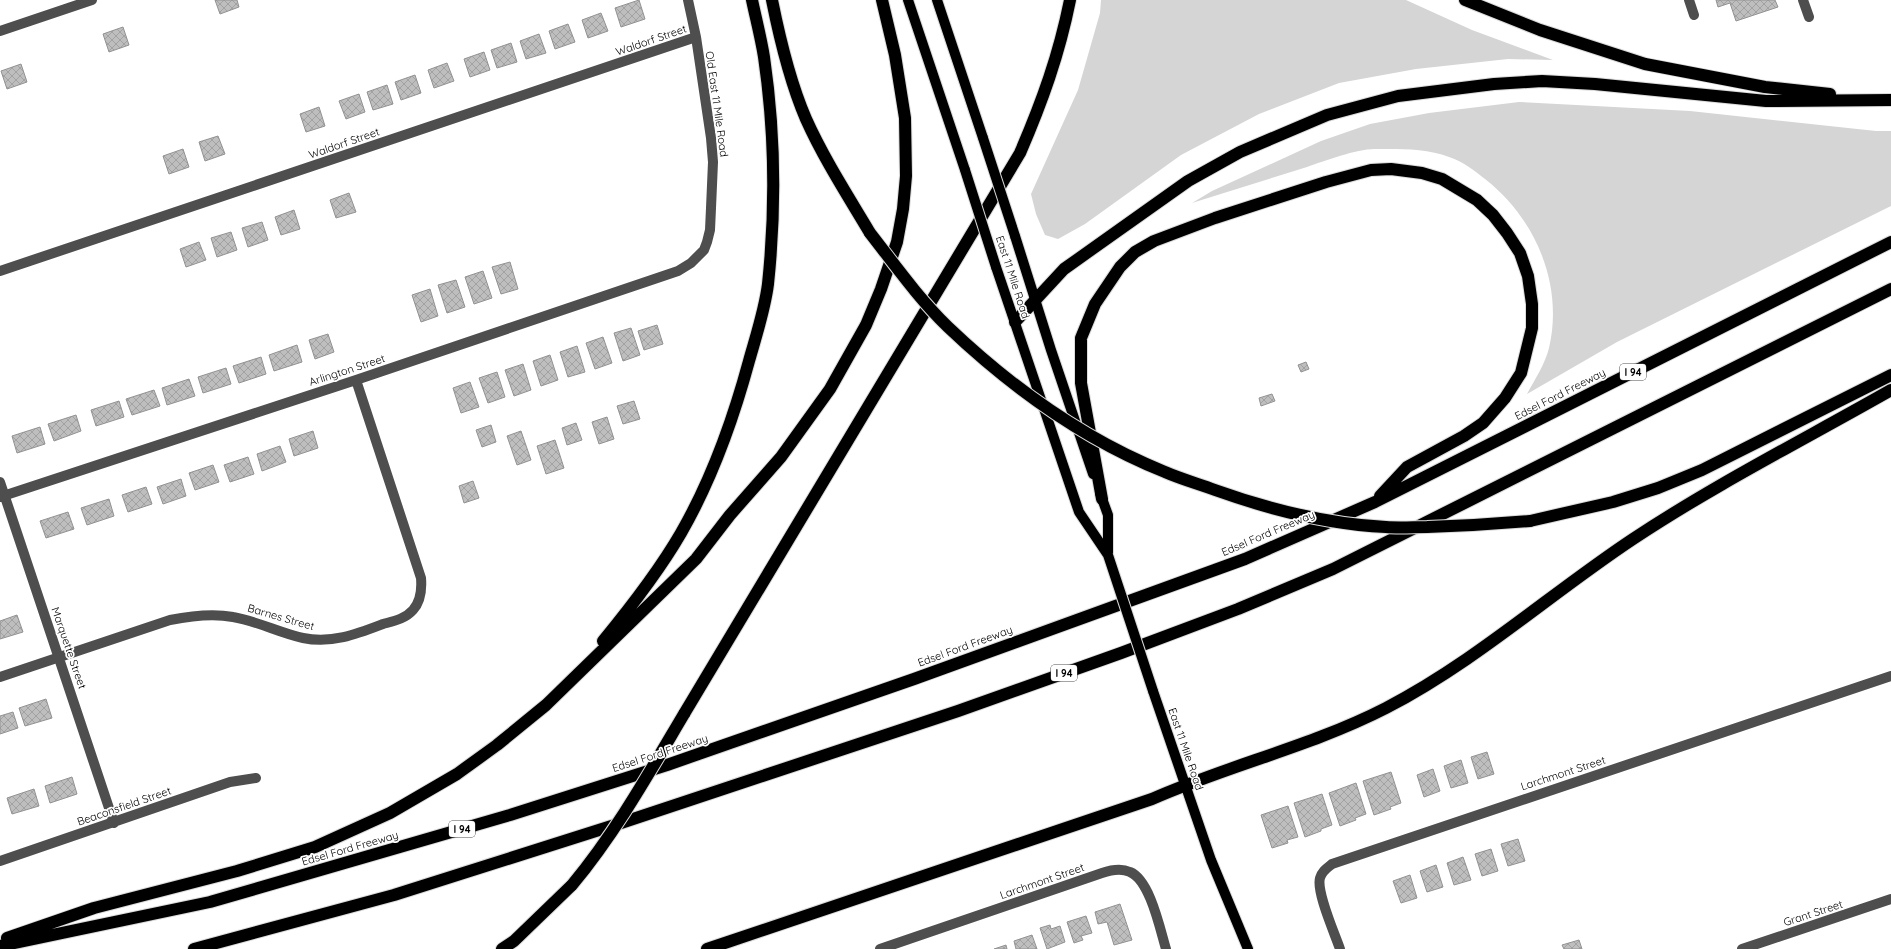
<svg xmlns="http://www.w3.org/2000/svg" width="1891" height="949" font-family="Quicksand,sans-serif">
<style>
.grass{fill:#d5d5d5}
.building{fill:url(#building-cross-hatch);stroke:#929292}
.lines{fill:none;stroke-linecap:round;stroke-linejoin:round}
.major-casing{stroke:#dbdbdb;stroke-width:12}
.highway-casing{stroke:#dbdbdb;stroke-width:14}
.minor{stroke:#4e4e4e;stroke-width:10}
.major{stroke:#000;stroke-width:10}
.highway{stroke:#000;stroke-width:12}
.major-bridge-casing{stroke:#dbdbdb;stroke-width:12;stroke-linecap:butt}
.highway-bridge-casing{stroke:#dbdbdb;stroke-width:14;stroke-linecap:butt}
.major-bridge{stroke:#000;stroke-width:10}
.highway-bridge{stroke:#000;stroke-width:12}
.labels{text-anchor:middle;stroke-width:3.5;stroke-linejoin:round;paint-order:stroke}
.shield{fill:#fff;stroke:#4c4c4c;stroke-width:1}
.shield-label{font-size:10px;font-weight:bold;fill:#000}
.street-label{font-size:11px;fill:#000;stroke:#fff}
</style>
<defs>
<pattern id="building-cross-hatch" width="8" height="8" patternUnits="userSpaceOnUse"><rect width="8" height="8" fill="#bebebe"/><path d="M0 0l8 8M0 8l8-8" fill="none" stroke="#a2a2a2"/></pattern>
</defs>
<rect width="100%" height="100%" fill="#fff"/>
<path class="grass" d="M1101,0H1406L1472,30L1553,60L1508,59L1416,69L1339,83L1259,114L1181,155L1085,224L1058,239L1045,235L1036,214L1031,194L1078,90L1100,13Z
M1519,102L1690,111L1876,131H1891V206L1617,342L1527,394C1535,379 1545,364 1549,348C1564,284 1535,218 1485,179C1475,171 1462,161 1449,157C1426,148 1399,149 1374,149C1357,149 1324,161 1307,167C1269,179 1230,191 1192,203L1212,191L1321,141L1370,124L1429,113Z"/>
<path class="building" d="M215,0H237L239,7L220,14Z
M639,0L645,19L621,27L615,8Z
M1716,0H1775L1778,7L1736,21L1730,3L1718,7Z
M601,13L608,31L588,38L582,20Z
M568,24L575,42L555,49L549,31Z
M123,27L129,45L109,52L103,34Z
M539,34L546,53L526,59L520,41Z
M511,43L517,62L497,68L491,50Z
M484,52L490,70L470,77L464,59Z
M447,63L454,81L434,88L428,70Z
M21,64L27,82L7,89L1,71Z
M415,75L421,93L401,100L395,82Z
M387,85L393,104L373,110L367,92Z
M359,94L365,112L346,119L339,101Z
M319,107L325,126L306,132L300,114Z
M218,136L225,154L205,161L199,142Z
M183,149L189,167L169,174L163,156Z
M349,193L356,212L336,218L330,200Z
M294,210L300,229L281,235L275,217Z
M262,222L268,240L248,247L242,228Z
M231,232L237,250L217,257L211,238Z
M199,242L206,260L186,267L180,249Z
M510,262L518,289L501,294L492,267Z
M483,271L492,298L474,304L465,277Z
M456,280L465,307L447,313L438,285Z
M430,289L438,316L421,322L412,295Z
M657,325L663,344L644,350L638,331Z
M631,328L640,355L623,361L614,333Z
M328,334L334,352L315,359L309,340Z
M603,337L612,363L595,369L586,343Z
M297,345L302,362L274,371L269,355Z
M577,346L585,372L568,377L560,352Z
M550,355L558,380L541,386L533,361Z
M261,357L266,374L239,383L233,366Z
M1306,362L1309,369L1301,372L1298,365Z
M523,364L531,390L514,396L505,370Z
M226,368L231,384L203,393L198,377Z
M497,372L505,397L488,403L479,378Z
M189,379L195,396L167,405L162,388Z
M470,382L479,407L461,413L453,388Z
M154,390L160,406L132,415L126,399Z
M1272,394L1275,401L1261,406L1259,398Z
M119,401L124,417L96,426L91,410Z
M634,401L640,419L623,424L617,406Z
M76,415L81,431L54,441L48,424Z
M607,417L614,439L599,444L592,422Z
M576,423L582,440L567,445L562,428Z
M491,425L496,442L482,447L476,430Z
M40,427L45,444L17,453L12,436Z
M313,431L318,448L294,456L289,439Z
M521,431L531,460L517,465L507,436Z
M555,440L564,468L546,474L537,446Z
M280,446L286,462L262,471L257,454Z
M248,457L254,474L230,482L224,465Z
M213,465L219,482L195,490L189,473Z
M181,479L186,496L163,504L157,487Z
M473,481L479,498L464,503L459,486Z
M146,487L152,504L128,512L122,495Z
M109,499L114,516L87,525L81,508Z
M68,512L74,529L46,538L40,521Z
M17,615L23,632L0,639V621Z
M46,699L52,718L25,726L19,708Z
M13,712L18,728L0,734V716Z
M1487,752L1494,774L1478,779L1471,757Z
M1461,760L1468,783L1451,788L1444,766Z
M1433,769L1440,791L1424,797L1417,775Z
M1391,772L1401,803L1390,807L1391,809L1374,815L1363,781Z
M72,777L77,794L50,803L45,786Z
M1356,783L1366,814L1355,818L1356,820L1340,826L1329,793Z
M34,789L39,806L12,814L7,798Z
M1322,794L1332,825L1321,829V831L1305,837L1294,803Z
M1288,806L1298,837L1287,840L1288,843L1272,848L1261,815Z
M1518,839L1525,861L1508,866L1501,844Z
M1491,849L1498,871L1482,876L1475,854Z
M1463,857L1471,880L1454,885L1447,863Z
M1436,865L1443,887L1427,892L1420,871Z
M1410,875L1417,898L1401,903L1393,881Z
M1120,904L1132,940L1114,945L1107,922L1098,924L1095,912Z
M1086,916L1092,933L1081,936L1083,940L1074,943L1067,922Z
M1050,925L1051,929L1060,926L1065,942L1047,949L1040,928Z
M1032,935L1037,949H1016L1014,941Z
M1579,940L1582,949H1564L1562,945Z
M1006,945L1007,949H994Z"/>
<g class="lines">
<defs>
<path id="major" d="M908,0L965,170
M937,0L983,138
M1015,236L1051,350L1093,474
M996,267L1079,512L1108,555
M1100,493L1108,515V555
M1153,691L1211,860L1248,949"/>
<path id="highway" d="M772,0C780,40 790,82 806,119C824,159 848,196 870,233
M1465,0L1540,30L1645,64L1765,87L1830,94
M1015,322L1064,269L1188,181L1240,152L1327,115L1398,96L1494,84L1542,81L1595,84L1766,101L1891,100
M1102,499L1081,383V338L1095,304L1120,267L1135,252L1154,241L1215,218L1326,182L1371,170L1391,169L1422,173L1442,179L1477,200L1493,215L1507,233L1520,253L1528,276L1532,304V328L1521,373L1505,398L1483,423L1464,436L1407,467L1380,496
M1530,521L1613,502L1658,488L1702,470L1891,375
M603,641C631,607 659,571 681,533C712,479 733,420 749,361C756,336 765,309 768,284C776,208 775,132 764,57C761,38 756,19 752,0
M684,714L1020,153C1042,102 1059,55 1070,0
M7,938L94,908L237,871L315,847L390,813L457,774L497,745L546,705L696,559L730,515L781,457L830,389L866,325L881,289L897,242L903,209L906,176L905,118L895,55L882,0
M0,946L210,902L510,815L667,765L914,679L1245,559L1375,502L1891,242
M194,949L394,895L621,823L958,711L1121,653L1238,609L1333,569L1891,289
M502,949L514,941L572,885
M707,949L1152,799C1229,765 1312,746 1386,708C1475,662 1550,594 1633,539C1716,484 1805,439 1891,390"/>
</defs>
<use href="#major" class="major-casing"/>
<use href="#highway" class="highway-casing"/>
<path class="minor" d="M1689,0L1694,15
M1803,0L1809,17
M0,31L92,0
M0,271L696,37
M0,482L114,823
M0,497L356,380L678,271L691,263L704,250L707,242L710,230L711,208L713,162L711,138L696,37L688,0
M0,677L170,620C190,616 212,613 233,617C257,621 280,633 303,638C332,644 357,634 383,624C394,621 405,619 413,610C421,601 422,590 421,578L356,380
M0,861L230,782L256,778
M880,949L1102,873C1111,870 1121,868 1130,872C1150,880 1160,929 1166,949
M1340,949C1335,934 1316,892 1320,878C1322,871 1327,868 1332,864L1891,676
M1742,949L1891,899"/>
<use href="#major" class="major"/>
<use href="#highway" class="highway"/>
<defs>
<path id="major-bridge" d="M983,138L1015,236
M965,170L996,267
M1108,555L1153,691"/>
<path id="highway-bridge" d="M870,233C895,265 919,299 948,327C1010,386 1085,440 1165,472C1181,479 1199,484 1215,490C1271,510 1326,524 1386,527C1399,528 1414,527 1427,527C1462,526 1496,524 1530,521
M572,885C616,832 649,773 684,714"/>
</defs>
<use href="#major-bridge" class="major-bridge-casing"/>
<use href="#highway-bridge" class="highway-bridge-casing"/>
<use href="#major-bridge" class="major-bridge"/>
<use href="#highway-bridge" class="highway-bridge"/>
</g>
<g class="labels">
<g class="shield">
<rect x="1620" y="364" width="26" height="16" rx="3"/>
<rect x="1051" y="665" width="26" height="16" rx="3"/>
<rect x="449" y="821" width="26" height="16" rx="3"/>
</g>
<g class="shield-label">
<text x="1633" y="376">I 94</text>
<text x="1064" y="677">I 94</text>
<text x="462" y="833">I 94</text>
</g>
<g class="street-label">
<text transform="translate(651 40) rotate(-19)" y="4">Waldorf Street</text>
<text transform="translate(717 104) rotate(82)" y="4">Old East 11 Mile Road</text>
<text transform="translate(344 143) rotate(-19)" y="4">Waldorf Street</text>
<text transform="translate(1013 277) rotate(72)" y="4">East 11 Mile Road</text>
<text transform="translate(347 370) rotate(-18)" y="4">Arlington Street</text>
<text transform="translate(1560 394) rotate(-27)" y="4">Edsel Ford Freeway</text>
<text transform="translate(1268 533) rotate(-23)" y="4">Edsel Ford Freeway</text>
<text transform="translate(281 617) rotate(16)" y="4">Barnes Street</text>
<text transform="translate(965 646) rotate(-20)" y="4">Edsel Ford Freeway</text>
<text transform="translate(69 648) rotate(71)" y="4">Marquette Street</text>
<text transform="translate(1186 749) rotate(71)" y="4">East 11 Mile Road</text>
<text transform="translate(660 753) rotate(-18)" y="4">Edsel Ford Freeway</text>
<text transform="translate(1563 773) rotate(-18)" y="4">Larchmont Street</text>
<text transform="translate(124 806) rotate(-19)" y="4">Beaconsfield Street</text>
<text transform="translate(350 848) rotate(-16)" y="4">Edsel Ford Freeway</text>
<text transform="translate(1042 881) rotate(-19)" y="4">Larchmont Street</text>
<text transform="translate(1813 913) rotate(-18)" y="4">Grant Street</text>
</g>
</g>
</svg>
